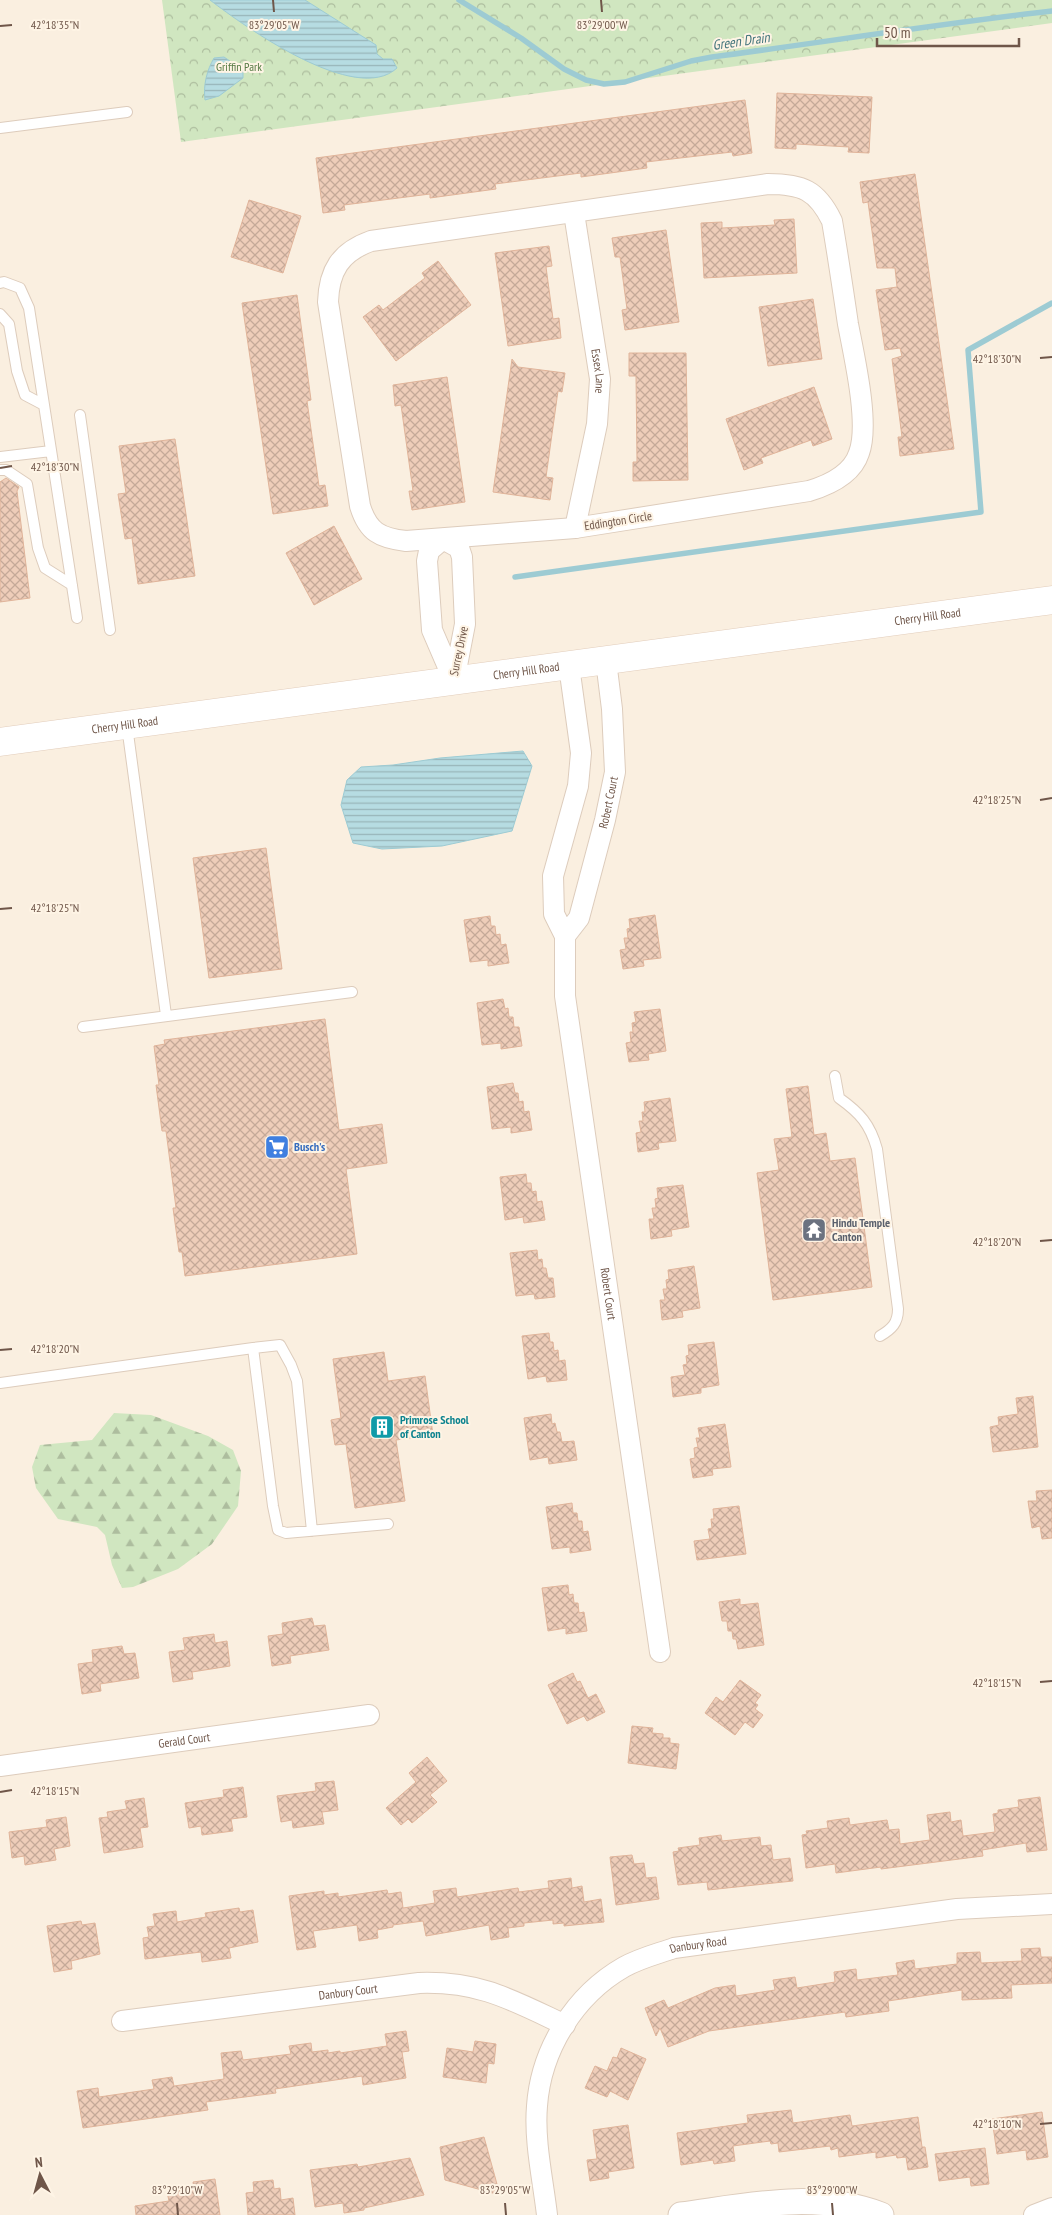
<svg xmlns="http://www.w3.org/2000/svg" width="1052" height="2215" font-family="'PT Sans Narrow',sans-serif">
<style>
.forest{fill:url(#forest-firs)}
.park{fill:url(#park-crowns)}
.water{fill:url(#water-rules);stroke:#9dcbd3}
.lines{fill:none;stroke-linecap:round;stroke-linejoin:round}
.stream{stroke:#9dcbd3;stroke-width:5.5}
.building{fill:url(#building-cross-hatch);stroke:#e0b49a}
.service-casing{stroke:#ddccbc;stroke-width:12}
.minor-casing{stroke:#ddccbc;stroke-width:22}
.tertiary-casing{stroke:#ddccbc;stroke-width:27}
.secondary-casing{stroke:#e2cdbb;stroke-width:29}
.service{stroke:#fff;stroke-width:10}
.minor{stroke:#fff;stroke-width:20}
.tertiary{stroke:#fff;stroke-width:25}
.secondary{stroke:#fff;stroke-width:28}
.ticks{fill:none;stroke:#6f5649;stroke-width:2}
.labels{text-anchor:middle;stroke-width:4;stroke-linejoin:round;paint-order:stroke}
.park-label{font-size:12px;fill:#557a44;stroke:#fef4e5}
.street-label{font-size:12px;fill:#6f5649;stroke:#fef4e5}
.shop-label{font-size:12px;font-weight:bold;fill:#366cbe;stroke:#fef4e5;text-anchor:start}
.worship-label{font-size:12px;font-weight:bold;fill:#5b616d;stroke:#fef4e5;text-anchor:start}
.culture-label{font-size:12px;font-weight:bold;fill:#0d838f;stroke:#fef4e5;text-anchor:start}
.water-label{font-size:14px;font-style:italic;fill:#41737b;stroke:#fef4e5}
.ticks-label{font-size:12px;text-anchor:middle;fill:#6f5649;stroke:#fef4e5;stroke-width:4;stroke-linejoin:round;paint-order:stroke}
</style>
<defs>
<pattern id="forest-firs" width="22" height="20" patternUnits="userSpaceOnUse" patternTransform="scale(1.25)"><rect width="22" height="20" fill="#d0e6c0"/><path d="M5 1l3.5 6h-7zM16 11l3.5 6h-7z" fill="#adbd9e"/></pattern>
<pattern id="park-crowns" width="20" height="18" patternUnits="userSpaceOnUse" patternTransform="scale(1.25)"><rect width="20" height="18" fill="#d0e6c0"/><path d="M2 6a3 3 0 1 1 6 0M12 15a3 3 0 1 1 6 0" fill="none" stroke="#adbd9e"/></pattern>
<pattern id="water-rules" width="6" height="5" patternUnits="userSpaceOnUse" patternTransform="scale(1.25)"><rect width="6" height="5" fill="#b6dce2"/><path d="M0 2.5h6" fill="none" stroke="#98b5b9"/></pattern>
<pattern id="building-cross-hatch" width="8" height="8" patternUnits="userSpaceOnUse" patternTransform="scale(1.25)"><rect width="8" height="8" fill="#eecdb9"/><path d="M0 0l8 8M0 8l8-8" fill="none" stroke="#c5a998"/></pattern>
</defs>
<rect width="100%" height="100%" fill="#faefe0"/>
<path class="forest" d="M114,1413L151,1415L208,1436L233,1450L241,1471L238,1506L212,1544L178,1569L133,1587L122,1588L112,1565L105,1535L97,1527L58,1519L36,1488L32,1467L40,1445L92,1440Z"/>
<path class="park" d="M162,0H1052V23L181,142Z"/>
<path class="water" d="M210,0H305L376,45L377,54L383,59H392L397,68C356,106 245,27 210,0Z
M224,57L243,70V78L219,96L205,100C203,85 207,70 214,58Z
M523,751L532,766L512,831L442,846L382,849L353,843L341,805L347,780L361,767L393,765L440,758Z"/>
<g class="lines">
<path class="stream" d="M459,0L521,38L564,69L586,80L604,84L625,82L691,61L712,57C825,42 938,24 1052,11
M515,577L981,512L968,350L1052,303"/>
</g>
<path class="building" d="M777,93L872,97L869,153L848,152L849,147L796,144V149L775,148Z
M745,100L752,153L733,156L732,152L646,162L647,168L581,177V173L495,184L496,189L430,198V194L344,205L345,210L323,213L316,158Z
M915,174L954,449L900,456L898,437H902L892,359L902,356L900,348L885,350L876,290L897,287L895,268H877L868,202L863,203L860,182Z
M249,200L301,216L283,273L231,257Z
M794,219L797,273L704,278L701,223L722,222V228L775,225L774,220Z
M666,230L679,322L625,330L622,310L627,309L620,257H615L612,238Z
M549,246L552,266L546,267L553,319L559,318L561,338L508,346L495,253Z
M438,261L471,305L396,361L363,317L379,305L383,310L425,278L422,273Z
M297,295L311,400L307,401L319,486L325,485L328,506L273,514L242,303Z
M813,299L822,359L768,366L759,307Z
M629,353H686L688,480L633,481V462H637L636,376H629Z
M512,359L518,367L565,373L562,392L558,391L546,477L553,478L550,500L493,492Z
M447,377L465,502L412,510L409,491H413L401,405L395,406L393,385Z
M814,387L832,439L813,446L811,440L761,458L763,463L744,470L726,419Z
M175,439L195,576L138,584L132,538L125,539L118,494L126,493L119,446Z
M6,478L19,487L17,491L30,598L0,602V482Z
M334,526L362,579L314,605L286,553Z
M266,848L282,969L209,978L193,858Z
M655,915L661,958L643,960L644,966L623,969L620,950L626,949L624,938H628L627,929L630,928L629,919Z
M490,916L491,926H495L496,935L500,934L501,945L506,944L509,963L488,966V960L470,962L464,920Z
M503,999L505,1009L508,1008L509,1017H513L514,1027H519L522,1046L501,1049V1043L482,1045L477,1003Z
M660,1009L666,1051L648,1054L649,1060L629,1062L626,1043L631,1042L630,1032H633L632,1023L636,1022L634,1012Z
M325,1019L339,1130L382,1124L387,1163L346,1169L357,1254L185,1276L182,1252H179L173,1208H176L166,1131H162L156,1085H159L154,1046L165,1044L164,1040Z
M513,1083L515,1093H518L519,1102L523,1101L524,1112L529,1111L532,1130L511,1133V1127L492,1129L487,1087Z
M808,1086L814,1135L826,1133L830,1161L855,1158L872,1287L773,1300L757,1173L779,1170L774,1139L792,1137L786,1089Z
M670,1098L676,1141L658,1143L659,1149L638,1152L636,1133L641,1132L639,1121H643L642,1112H645L644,1102Z
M526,1174L527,1183H531L532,1192L536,1191L537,1202L542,1201L545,1220L524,1223L523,1217L505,1220L500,1177Z
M683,1185L689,1227L671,1230L672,1236L651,1239L649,1219H654L652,1208H656L655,1199L658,1198L657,1188Z
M537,1250L538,1260L542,1259L543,1268H546L548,1278H553L555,1297L535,1299L534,1294L516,1296L510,1253Z
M694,1266L700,1308L682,1311L683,1317L662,1320L660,1300H665L663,1289H667L666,1280L669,1279L668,1270Z
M549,1333L550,1342H553L554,1351L558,1350L559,1361L565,1360L567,1380L547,1382L546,1376L528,1379L522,1336Z
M714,1342L719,1385L701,1388V1393L673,1397L671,1377L685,1375L683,1365L687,1364L686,1356L689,1355L688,1345Z
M384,1352L388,1381L425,1376L433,1435L396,1440L405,1501L355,1508L346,1444L335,1445L331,1420L341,1418L333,1359Z
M1033,1396L1038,1447L993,1452L990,1427L999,1425L998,1417L1018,1414L1016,1398Z
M551,1414L552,1424L555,1423L557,1432H560L562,1442L574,1441L577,1460L549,1464L548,1457L530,1460L524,1418Z
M725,1424L731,1467L712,1469L713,1475L693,1478L690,1459L695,1458L694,1448L698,1447L696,1438H700L698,1428Z
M1052,1490V1538L1042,1539L1040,1526L1032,1528L1028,1501H1037L1036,1491Z
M572,1503L573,1513H577L578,1521H582L583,1532L588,1531L591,1550L570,1553V1547L552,1549L546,1507Z
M739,1506L746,1554L697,1560L694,1541L710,1539L708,1529L712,1528L711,1519H714L713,1509Z
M568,1585L569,1595L573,1594L574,1603H578L579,1613L584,1612L587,1631L566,1634V1628L548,1631L542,1588Z
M740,1599V1605L758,1603L764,1645L738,1649L736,1639H733L732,1631H728L727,1621H722L719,1602Z
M312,1618L314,1626L325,1625L329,1650L290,1656L291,1663L272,1666L268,1636L283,1634L282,1623Z
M214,1634L215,1643L227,1641L230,1666L192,1672L193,1679L173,1682L169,1652L185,1650L183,1638Z
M122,1646L124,1654L135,1653L139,1678L100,1684L101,1691L82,1694L78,1664L93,1662L92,1650Z
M573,1673L577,1682L580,1681L588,1698L596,1694L605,1712L587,1721L584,1716L567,1724L548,1685Z
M740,1680L761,1695L755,1703L758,1705L755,1709L763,1715L753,1728L745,1722L735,1735L705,1713L716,1697L723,1702Z
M632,1726L653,1728L652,1733L663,1734V1738H670V1743L679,1744L676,1769L628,1763Z
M427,1757L447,1781L430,1795L437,1802L412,1823L408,1819L401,1825L386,1808L416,1782L409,1773Z
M334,1781L338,1810L322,1812L324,1824L293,1828L292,1820L281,1822L277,1796L316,1791L315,1783Z
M243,1787L247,1817L231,1819L233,1831L202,1835L201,1826L189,1828L185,1803L224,1797L223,1790Z
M1040,1797L1047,1850L1027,1852L1026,1843L982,1850L983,1856L881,1869V1867L836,1873L835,1864L806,1868L802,1835L807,1834L806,1831L828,1828L827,1821L849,1818L850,1825L887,1820L889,1830L899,1829L900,1844L930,1840L927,1815L950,1812L951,1822L961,1820L963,1836L995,1832L993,1814L998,1813V1810L1019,1807L1018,1800Z
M144,1798L148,1827L140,1828L143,1847L104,1853L99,1818L108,1817L107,1812L127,1809L125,1801Z
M66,1817L70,1846L54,1849L56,1860L25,1865L24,1856L12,1858L9,1832L47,1827L46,1820Z
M721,1835L722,1841L760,1837L761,1846L771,1845L773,1860L790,1858L793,1881L708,1890L707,1882L678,1885L673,1852L679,1851L678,1848L700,1845L699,1838Z
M632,1855L634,1864L644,1863L646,1878L656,1877L659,1899L616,1905L610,1857Z
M571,1878L572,1888L582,1886L584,1902L601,1899L604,1922L564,1926V1923L553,1924V1920L524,1923V1926L508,1928L509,1937L491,1940L489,1925L426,1936L423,1921L393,1925V1927L377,1930L378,1938L359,1941L357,1925L313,1931L316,1947L297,1950L289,1896L324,1891V1895L338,1893V1897L387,1890L388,1894L401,1892L403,1908L435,1903L433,1891L456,1888L457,1897L518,1888L519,1892L549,1888L548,1881Z
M239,1908L240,1912L253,1910L258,1942L229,1948L231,1958L202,1962L201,1952L145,1959L143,1938L149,1937L147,1927L155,1926L153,1914L176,1911L177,1922L206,1917L205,1913Z
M81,1921L82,1925L95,1923L100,1954L71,1961L72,1969L54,1972L47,1926Z
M1040,1948L1041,1957H1052V1983L1011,1985L1012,1998L962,2000V1990L888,2001L889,2011L846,2017L845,2012L709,2031L668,2047L660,2028L656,2036L645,2008L664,2000L668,2008L715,1988L735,1985L736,1996L775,1990L773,1980L795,1977L797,1988L835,1982L834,1972L856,1969L857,1980L898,1975L896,1963L914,1960L915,1969L957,1964V1953L980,1952L981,1963L1022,1961L1021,1949Z
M406,2031L409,2051L402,2052L406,2078L363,2085L362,2076L275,2089L276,2093L206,2102L208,2110L83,2128L77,2091L98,2088L99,2097L154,2089L152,2080L172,2077L174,2086L224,2079L221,2053L241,2051L243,2060L291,2054L289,2046L311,2043L312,2052L328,2050V2053L340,2051V2053L387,2046L385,2034Z
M475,2041L496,2044L494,2064L488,2063L486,2083L443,2077L447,2048L473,2052Z
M621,2048L646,2059L628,2100L610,2091L607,2097L585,2088L595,2066L607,2071L613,2057L617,2058Z
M791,2110L793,2123L850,2115L852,2126L918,2117L922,2147H925L928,2167L908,2170L906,2157L897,2158L896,2155L876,2158V2152L839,2157L838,2148L831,2150L830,2146L779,2152L778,2143L771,2144L770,2141L733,2146L735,2161L714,2164L713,2160L681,2165L677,2133L748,2123L747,2115Z
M1042,2112L1048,2157L1027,2160L1026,2150L997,2154L992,2119Z
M628,2125L634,2168L608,2172L609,2178L590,2181L587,2160L597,2159L593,2130Z
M484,2137L500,2195L445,2180L440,2147Z
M985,2148L989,2184L971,2186L970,2177L939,2181L935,2154Z
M410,2158L424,2195L364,2208V2210L344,2213L343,2203L315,2207L310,2170L357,2164L358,2167Z
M215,2179L220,2215H136L135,2206L169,2201L167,2192L194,2189L193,2182Z
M273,2180L274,2189L280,2188L281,2200L293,2198L295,2215H248L246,2193L254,2192L253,2182Z"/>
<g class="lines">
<defs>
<path id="service" d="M0,128L127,112
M0,283L4,282L20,288L29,308L77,618
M0,314L9,324L17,371L25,395L44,405
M80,415L110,630
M0,457L51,451
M0,470H6L27,484L38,548L45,568L72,585
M127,726L166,1015
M83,1027L352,992
M835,1076L839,1098C860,1113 870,1124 877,1149L898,1309C898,1323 892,1329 880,1336
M253,1348L280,1345L291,1365L297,1381L312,1531
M0,1383L253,1348L273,1506L278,1530L286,1533L388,1524"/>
<g id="minor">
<path d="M768,184C802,184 817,190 832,221C838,256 843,290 848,324C854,356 870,424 859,453C852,475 829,485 809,491L575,528L406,541C380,538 368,532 360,506L328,302C329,271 340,252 371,241Z"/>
<path id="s1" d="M574,213L600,379L597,424L575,528"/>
<path d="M443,539L459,548L462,557L465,624L454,681L432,630L427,561L429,551Z"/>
<path id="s2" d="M569,666L581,753L578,786L553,876L554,914L565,936L579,918L605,820L615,772L612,709L606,661"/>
<path id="s3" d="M565,936V996L660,1652"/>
<path id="s4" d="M0,1766L369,1715"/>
<path id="s5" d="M122,2021L419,1983C480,1981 512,2000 565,2025"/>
<path id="s6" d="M547,2215C543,2180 534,2141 537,2106C541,2049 575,1995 624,1967C640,1958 657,1954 674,1948L957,1909L1052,1904"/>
<path d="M1034,2215L1052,2208"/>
</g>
<path id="tertiary" d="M681,2215C748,2206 815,2190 881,2215"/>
<g id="secondary">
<path id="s7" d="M0,742L1052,600"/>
</g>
</defs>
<use href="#service" class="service-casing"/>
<use href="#minor" class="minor-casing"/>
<use href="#tertiary" class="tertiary-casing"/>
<use href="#secondary" class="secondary-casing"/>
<use href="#service" class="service"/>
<use href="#minor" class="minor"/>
<use href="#tertiary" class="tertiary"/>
<use href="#secondary" class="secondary"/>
</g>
<path class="ticks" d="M273,0L274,12M601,0L602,12M0,26L12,25M1040,358L1052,357M0,468L12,466M1040,800L1052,798M0,909L12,908M1040,1241L1052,1240M0,1350L12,1349M1040,1682L1052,1681M0,1792L12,1790M1040,2124L1052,2123M177,2203L178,2215M505,2203L506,2215M832,2203L833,2215"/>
<defs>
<symbol id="supermarket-square" viewBox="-11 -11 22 22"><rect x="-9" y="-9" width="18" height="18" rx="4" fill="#3f7fe0" stroke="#fef4e5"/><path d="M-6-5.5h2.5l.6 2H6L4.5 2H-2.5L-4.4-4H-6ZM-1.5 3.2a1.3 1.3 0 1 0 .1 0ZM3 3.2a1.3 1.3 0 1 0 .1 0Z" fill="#fff"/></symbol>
<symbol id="temple-square" viewBox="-11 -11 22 22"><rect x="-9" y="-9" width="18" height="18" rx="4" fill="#6b7280" stroke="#fef4e5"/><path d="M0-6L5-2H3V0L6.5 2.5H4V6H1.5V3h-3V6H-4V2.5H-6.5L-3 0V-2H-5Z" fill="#fff"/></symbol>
<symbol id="building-square" viewBox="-11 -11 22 22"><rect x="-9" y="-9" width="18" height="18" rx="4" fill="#0f9aa8" stroke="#fef4e5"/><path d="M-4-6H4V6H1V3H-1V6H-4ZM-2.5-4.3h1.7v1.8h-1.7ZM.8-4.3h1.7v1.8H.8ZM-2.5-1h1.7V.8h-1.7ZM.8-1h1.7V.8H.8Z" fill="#fff"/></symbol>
</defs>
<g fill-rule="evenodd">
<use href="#supermarket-square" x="263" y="1133" width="28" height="28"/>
<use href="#temple-square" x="800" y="1216" width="28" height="28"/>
<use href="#building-square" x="368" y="1413" width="28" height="28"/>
</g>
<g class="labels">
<g class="park-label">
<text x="239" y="71">Griffin Park</text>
</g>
<g class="street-label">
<text dy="4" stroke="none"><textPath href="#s1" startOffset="160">Essex Lane</textPath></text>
<text transform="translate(618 521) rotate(-9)" y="4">Eddington Circle</text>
<text dy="4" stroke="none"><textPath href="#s7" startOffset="936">Cherry Hill Road</textPath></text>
<text transform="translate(459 651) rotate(-78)" y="4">Surrey Drive</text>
<text dy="4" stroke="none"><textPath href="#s7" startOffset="531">Cherry Hill Road</textPath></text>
<text dy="4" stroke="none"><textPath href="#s7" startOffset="126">Cherry Hill Road</textPath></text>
<text dy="4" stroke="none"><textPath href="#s2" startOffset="419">Robert Court</textPath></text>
<text dy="4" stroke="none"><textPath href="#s3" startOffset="361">Robert Court</textPath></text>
<text dy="4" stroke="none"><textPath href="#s4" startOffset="186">Gerald Court</textPath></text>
<text dy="4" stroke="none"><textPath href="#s6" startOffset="358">Danbury Road</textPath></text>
<text dy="4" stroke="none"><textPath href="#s5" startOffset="228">Danbury Court</textPath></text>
</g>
<g class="shop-label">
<text x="294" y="1151">Busch's</text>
</g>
<g class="worship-label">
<text x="832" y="1227">Hindu Temple<tspan x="832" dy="14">Canton</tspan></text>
</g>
<g class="culture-label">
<text x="400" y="1424">Primrose School<tspan x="400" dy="14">of Canton</tspan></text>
</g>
<g class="water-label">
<text transform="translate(741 41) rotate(-8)" y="5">Green Drain</text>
</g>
</g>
<g class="ticks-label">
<text x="274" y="29">83°29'05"W</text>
<text x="602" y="29">83°29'00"W</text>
<text x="55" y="29">42°18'35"N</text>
<text x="997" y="363">42°18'30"N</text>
<text x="55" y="471">42°18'30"N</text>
<text x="997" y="804">42°18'25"N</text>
<text x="55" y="912">42°18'25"N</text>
<text x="997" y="1246">42°18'20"N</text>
<text x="55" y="1353">42°18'20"N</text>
<text x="997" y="1687">42°18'15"N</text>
<text x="55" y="1795">42°18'15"N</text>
<text x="997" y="2128">42°18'10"N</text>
<text x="177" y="2194">83°29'10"W</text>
<text x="505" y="2194">83°29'05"W</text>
<text x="832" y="2194">83°29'00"W</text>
</g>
<g transform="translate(40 2175) rotate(354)" stroke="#fef4e5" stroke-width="4" paint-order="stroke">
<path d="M0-4L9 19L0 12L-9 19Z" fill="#6f5649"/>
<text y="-8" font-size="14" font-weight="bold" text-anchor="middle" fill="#6f5649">N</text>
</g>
<path d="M877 38v8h142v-8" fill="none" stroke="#6f5649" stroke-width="2.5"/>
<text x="884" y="38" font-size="15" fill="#6f5649" stroke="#fef4e5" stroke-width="4" paint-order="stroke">50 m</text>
</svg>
